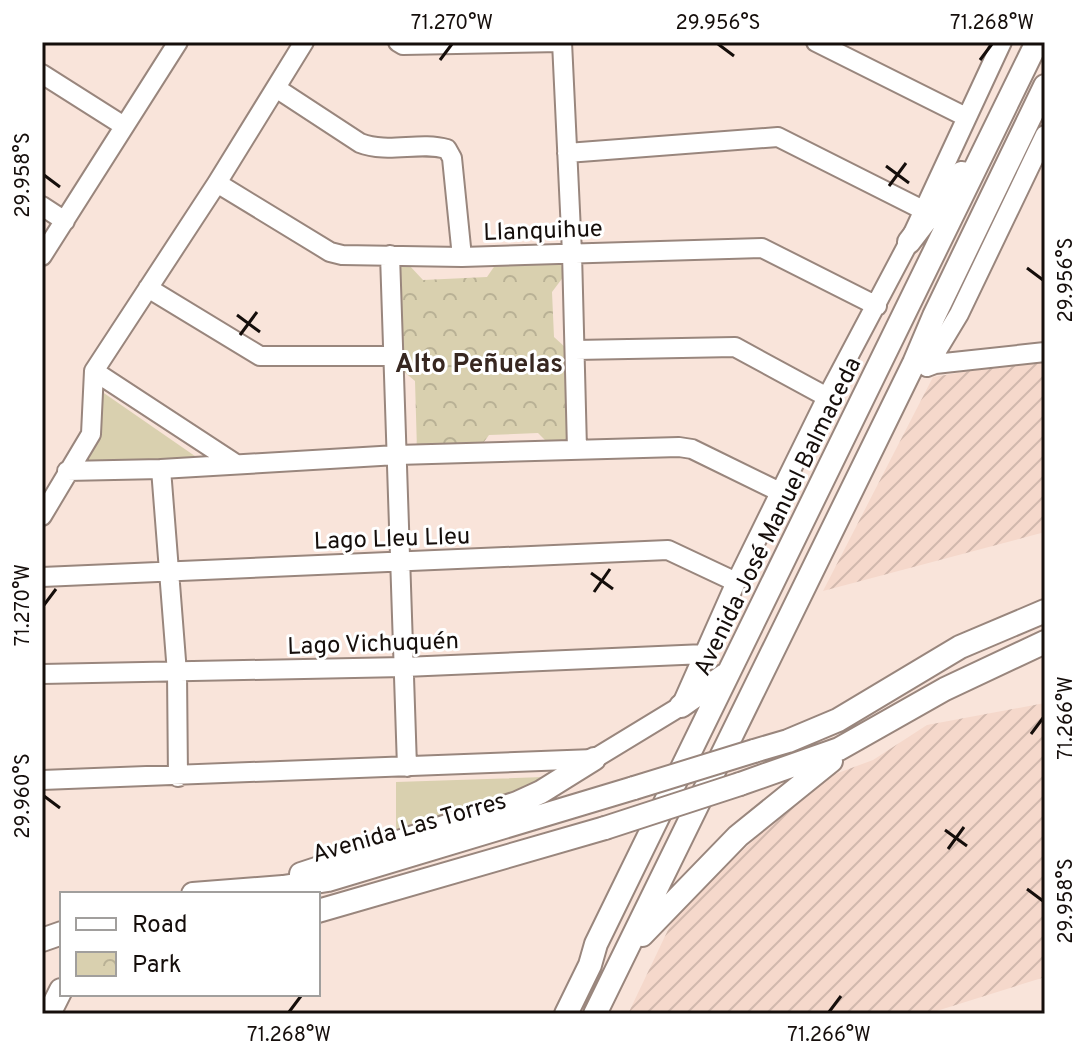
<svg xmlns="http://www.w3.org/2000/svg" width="1087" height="1056" font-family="Overpass,sans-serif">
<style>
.industrial{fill:url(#industrial-furrows)}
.grass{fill:#d9d0af}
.park{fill:url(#park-crowns)}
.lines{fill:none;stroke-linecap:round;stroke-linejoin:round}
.minor-casing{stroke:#99867d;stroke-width:22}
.major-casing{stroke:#99867d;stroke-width:26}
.minor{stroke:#fff;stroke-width:18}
.major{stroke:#fff;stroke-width:22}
.major-bridge-casing{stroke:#99867d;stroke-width:26;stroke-linecap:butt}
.major-bridge{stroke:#fff;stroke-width:22}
.ticks{fill:none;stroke:#150e0b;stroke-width:3}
.labels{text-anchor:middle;stroke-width:6;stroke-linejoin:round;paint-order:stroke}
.street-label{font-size:24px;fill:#150e0b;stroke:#fff}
.neighbourhood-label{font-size:26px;font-weight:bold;fill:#372720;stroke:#fff}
.neatline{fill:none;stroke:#150e0b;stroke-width:3}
.ticks-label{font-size:20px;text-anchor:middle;fill:#150e0b}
</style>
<defs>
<pattern id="industrial-furrows" width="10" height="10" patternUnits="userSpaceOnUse" patternTransform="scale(2)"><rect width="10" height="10" fill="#f5d8cb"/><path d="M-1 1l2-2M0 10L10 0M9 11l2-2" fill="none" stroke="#d1b8ad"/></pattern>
<pattern id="park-crowns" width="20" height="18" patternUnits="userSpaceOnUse" patternTransform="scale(2)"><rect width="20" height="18" fill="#d9d0af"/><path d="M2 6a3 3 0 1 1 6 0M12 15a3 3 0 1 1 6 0" fill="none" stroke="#b9b195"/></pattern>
</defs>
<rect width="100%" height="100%" fill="#f9e4da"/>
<path class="industrial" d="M1045,359V532L823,591L933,377Z
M1045,703V977L927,1014H628L677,911L819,780L873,760L927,725Z"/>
<path class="grass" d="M98,389L205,463L83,464L101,431Z
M544,777L501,803L396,835V782Z"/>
<path class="park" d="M552,259L561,264L564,276L552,292L554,337L566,348L569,433L563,445L551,446L538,433L489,435L480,447L417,450L415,381L403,371L397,270L402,264H408L423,280L487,277L498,261Z"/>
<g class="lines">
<defs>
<path id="minor" d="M398,42L403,45L560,42
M562,42L572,253L577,449
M816,42L966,117
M42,74L124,126
M276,88L360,143C388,154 419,141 447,149L452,158L462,257
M567,153L778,137L923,210
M217,183L330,252L342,255L462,257L762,248L877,306
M42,206L65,221
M390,255L407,767
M42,256L178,42
M148,288L260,356H394
M575,350L735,347L827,397
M927,367L959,314L1045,135
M927,367L935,364L1045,352
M94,371L236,464
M161,469L177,673L178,777
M67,471L161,469L397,455L679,447L692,449L780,492
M42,516L91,434L94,371L217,183L304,42
M42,577L668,550L736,582
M42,674L404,667L705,654
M42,780L594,759L681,706L736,582L827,397L909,242L1002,42"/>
<path id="major" d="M909,242L962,173
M681,706L725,675
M754,751L788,741L838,720L960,647L1045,611
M740,784L839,749L945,689L1045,642
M301,874L517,803L541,792L594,759
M193,894L283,887L328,880L634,788
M318,911L605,828
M642,935L738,836L831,761
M42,940L62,933
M49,1014L61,990
M566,1014L590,965L596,944L1037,42
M595,1014L914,363L934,316L1045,86"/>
</defs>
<use href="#minor" class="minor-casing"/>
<use href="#major" class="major-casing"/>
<use href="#minor" class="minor"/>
<use href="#major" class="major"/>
<defs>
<path id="major-bridge" d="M634,788L754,751
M605,828L740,784"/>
</defs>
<use href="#major-bridge" class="major-bridge-casing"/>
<use href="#major-bridge" class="major-bridge"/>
</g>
<path class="ticks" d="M718,44L734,56M440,60L452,44M980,60L992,44M886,166L909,183M44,175L60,187M889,186L906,163M1027,268L1043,280M237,315L260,332M240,335L257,312M591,573L613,589M594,592L610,569M44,605L56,589M1031,734L1043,718M44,796L60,808M945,830L967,846M948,849L964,827M1027,889L1043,901M289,1012L301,996M829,1012L841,996"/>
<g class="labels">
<g class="street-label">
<text transform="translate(543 230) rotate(-2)" y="8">Llanquihue</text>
<text transform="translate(777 516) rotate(-64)" y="8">Avenida José Manuel Balmaceda</text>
<text transform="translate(392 538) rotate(-2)" y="8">Lago Lleu Lleu</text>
<text transform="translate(373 643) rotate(-2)" y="8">Lago Vichuquén</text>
<text transform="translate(409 827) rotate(-16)" y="8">Avenida Las Torres</text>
</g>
<g class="neighbourhood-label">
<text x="479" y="372">Alto Peñuelas</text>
</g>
</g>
<rect width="1087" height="1056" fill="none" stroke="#ffffff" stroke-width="88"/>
<rect x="60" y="892" width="260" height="104" fill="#ffffff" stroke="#a19f9d" stroke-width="2"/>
<rect x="76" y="918" width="40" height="12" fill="#ffffff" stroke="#a19f9d" stroke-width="2"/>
<text x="132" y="932" font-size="24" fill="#150e0b">Road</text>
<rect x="76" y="952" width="40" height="24" fill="url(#park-crowns)" stroke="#a19f9d" stroke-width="2"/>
<text x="132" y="972" font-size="24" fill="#150e0b">Park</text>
<rect x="44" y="44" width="999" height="968" class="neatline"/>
<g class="ticks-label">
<text x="452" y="29">71.270°W</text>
<text x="718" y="29">29.956°S</text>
<text x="992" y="29">71.268°W</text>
<text transform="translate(22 175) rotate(-90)" y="7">29.958°S</text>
<text transform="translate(1065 280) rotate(-90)" y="7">29.956°S</text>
<text transform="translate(22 605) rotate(-90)" y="7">71.270°W</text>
<text transform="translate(1065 718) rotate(-90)" y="7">71.266°W</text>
<text transform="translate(22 796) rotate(-90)" y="7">29.960°S</text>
<text transform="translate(1065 901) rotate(-90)" y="7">29.958°S</text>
<text x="289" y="1041">71.268°W</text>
<text x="829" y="1041">71.266°W</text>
</g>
</svg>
